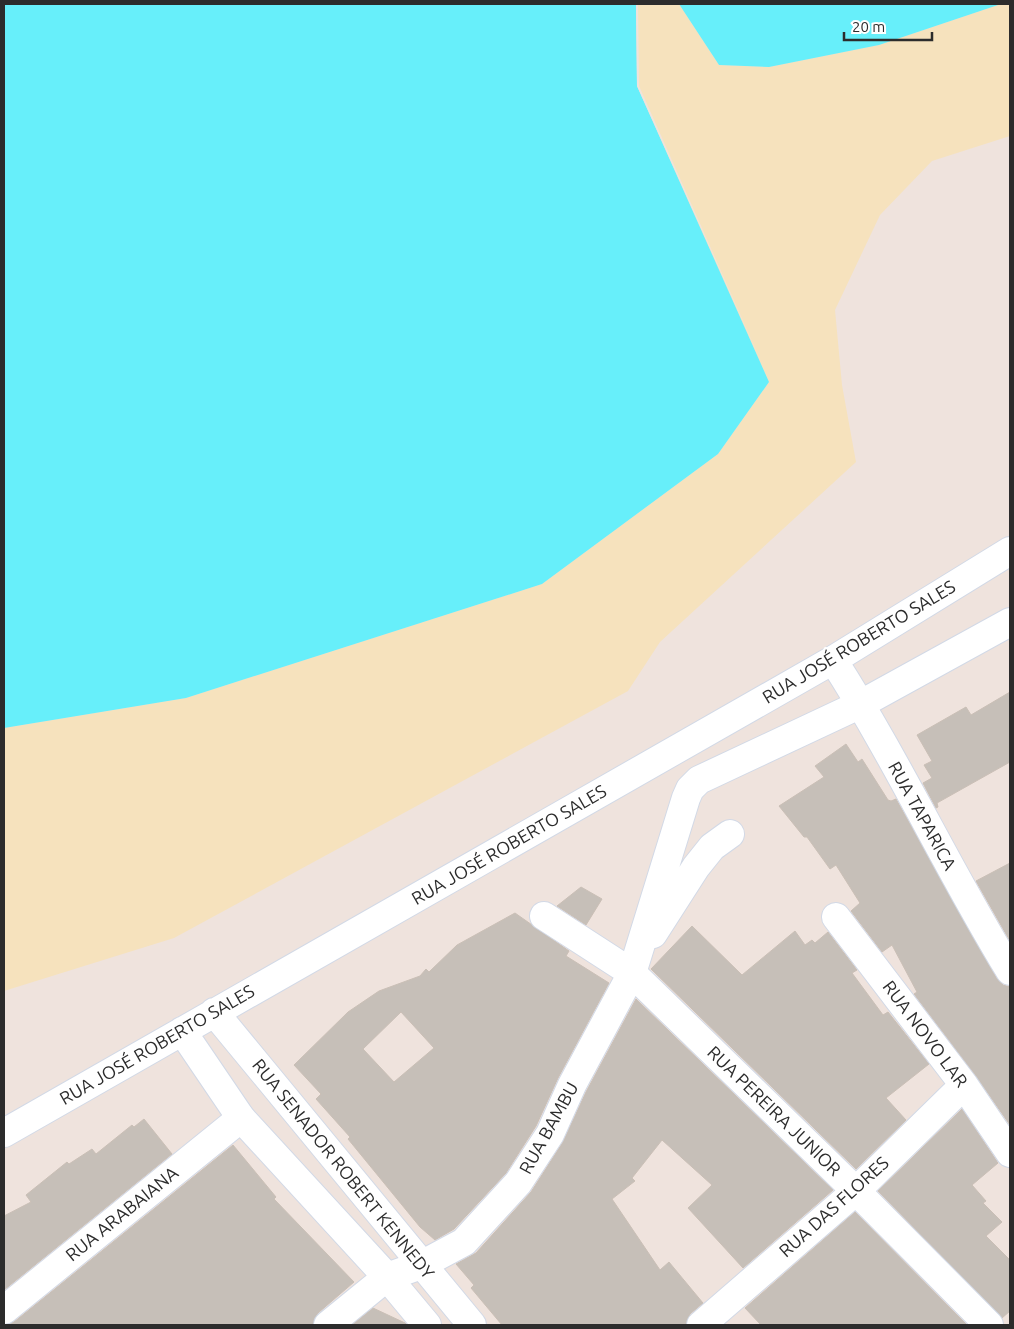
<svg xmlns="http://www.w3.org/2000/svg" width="1014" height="1329" font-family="Ubuntu,sans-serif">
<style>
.sand{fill:#f6e2bd}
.water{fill:#67effa}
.pier{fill:#efe3dd}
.building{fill:#c6bfb8;stroke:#cabfb6;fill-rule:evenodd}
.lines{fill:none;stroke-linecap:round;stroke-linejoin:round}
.street-casing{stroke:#d2d9e6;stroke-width:30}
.secondary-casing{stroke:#d2d9e6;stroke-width:30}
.street{stroke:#fff;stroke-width:28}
.secondary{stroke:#fff;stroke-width:28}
.labels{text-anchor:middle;stroke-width:4.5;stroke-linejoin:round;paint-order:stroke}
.street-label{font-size:18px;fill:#2c2c2c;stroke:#fff}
</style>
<rect width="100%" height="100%" fill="#efe3dd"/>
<path class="sand" d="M636,4H679L719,65L769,67L879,45L1001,4H1010V136L932,161L880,215L835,310L842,385L856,462L660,642L628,691L174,938L4,991V728L186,698L542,584L718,454L769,382L637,86Z"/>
<path class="water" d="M4,4H636L637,86L769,382L718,454L542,584L186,698L4,728Z
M679,4H1001L879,45L769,67L719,65Z"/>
<path class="pier" d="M636,4H638L639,86L771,384L637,86Z"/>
<path class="building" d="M1010,692V762L937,803L938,807L936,808L923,783L932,778L924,765L932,761L917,735L966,707L971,715Z
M846,744L858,762L862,759L888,800L891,801L896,799L997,979L1003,985L1010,987V1125L976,1076L914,994L917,992L892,945L882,952L851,911L860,903L836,865L830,869L807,837H804L779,806L824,777L815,766Z
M1010,863V941L976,881Z
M581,887L602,899L586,925L557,906Z
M515,913L569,951L566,956L609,983L558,1078L536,1126L506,1173L454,1229L435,1240L420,1227L348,1139L350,1137L316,1099L321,1094L294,1065L348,1012L379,991L420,976L426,969L429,972L457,945ZM401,1012L434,1048L394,1082L363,1049Z
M692,926L742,975L795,931L805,945L812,940L815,943L828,932L857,970L852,973L883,1015L888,1012L929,1064L886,1098L906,1120L856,1169L651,969Z
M636,999L833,1190L743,1268L688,1208L712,1185L662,1140L632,1178L635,1181L612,1199L660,1270L669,1262L703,1303L690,1314L686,1325H502L471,1288L474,1285L456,1264L476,1253L531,1192L563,1142L586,1092Z
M962,1109L998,1163L972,1185L986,1201L983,1203L1002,1222L986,1236L1010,1260V1311L1002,1318L878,1191Z
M144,1119L172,1154L4,1290V1216L31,1202L26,1195L67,1162L69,1164L92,1149L96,1154L132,1125L134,1127Z
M233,1145L276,1197L274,1199L354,1282L318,1313L313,1325H7L14,1322Z
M855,1212L967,1325H761L745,1308Z
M373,1308L405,1323L407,1325H352Z"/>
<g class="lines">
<defs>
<path id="street" d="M833,660C898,761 948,870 1010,971
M544,916L632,973L856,1191L989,1325
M836,917L964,1085L1010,1153
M653,934L696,867L712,847L730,834
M4,1310L241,1118
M328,1325L387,1277L421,1265L464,1242L518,1183L550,1134L572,1085L632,973L686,798L690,789L699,780L861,704L1010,622
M701,1325L856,1191L964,1085"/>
<path id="secondary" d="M214,1012L472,1325
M182,1031L241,1118L387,1277L427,1325
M4,1133L833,660L1010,551"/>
</defs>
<use href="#street" class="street-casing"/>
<use href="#secondary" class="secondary-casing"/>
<use href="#street" class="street"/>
<use href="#secondary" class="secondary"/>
</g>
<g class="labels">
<g class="street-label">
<text transform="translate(859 642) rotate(-31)" y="6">RUA JOSÉ ROBERTO SALES</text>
<text transform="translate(922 816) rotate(61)" y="6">RUA TAPARICA</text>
<text transform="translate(509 845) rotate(-30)" y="6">RUA JOSÉ ROBERTO SALES</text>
<text transform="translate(925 1034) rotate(53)" y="6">RUA NOVO LAR</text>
<text transform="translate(157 1045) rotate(-30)" y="6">RUA JOSÉ ROBERTO SALES</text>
<text transform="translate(774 1111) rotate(44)" y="6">RUA PEREIRA JUNIOR</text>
<text transform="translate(549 1128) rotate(-61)" y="6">RUA BAMBU</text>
<text transform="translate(343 1169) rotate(51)" y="6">RUA SENADOR ROBERT KENNEDY</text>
<text transform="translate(834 1207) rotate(-42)" y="6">RUA DAS FLORES</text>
<text transform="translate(122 1214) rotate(-39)" y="6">RUA ARABAIANA</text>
</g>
</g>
<rect width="1014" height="1329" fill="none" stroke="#2c2c2c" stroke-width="10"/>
<path d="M844 32v8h88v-8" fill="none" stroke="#2c2c2c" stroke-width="2.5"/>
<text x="852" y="32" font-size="15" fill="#2c2c2c" stroke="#ffffff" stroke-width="4" paint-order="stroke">20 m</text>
</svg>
